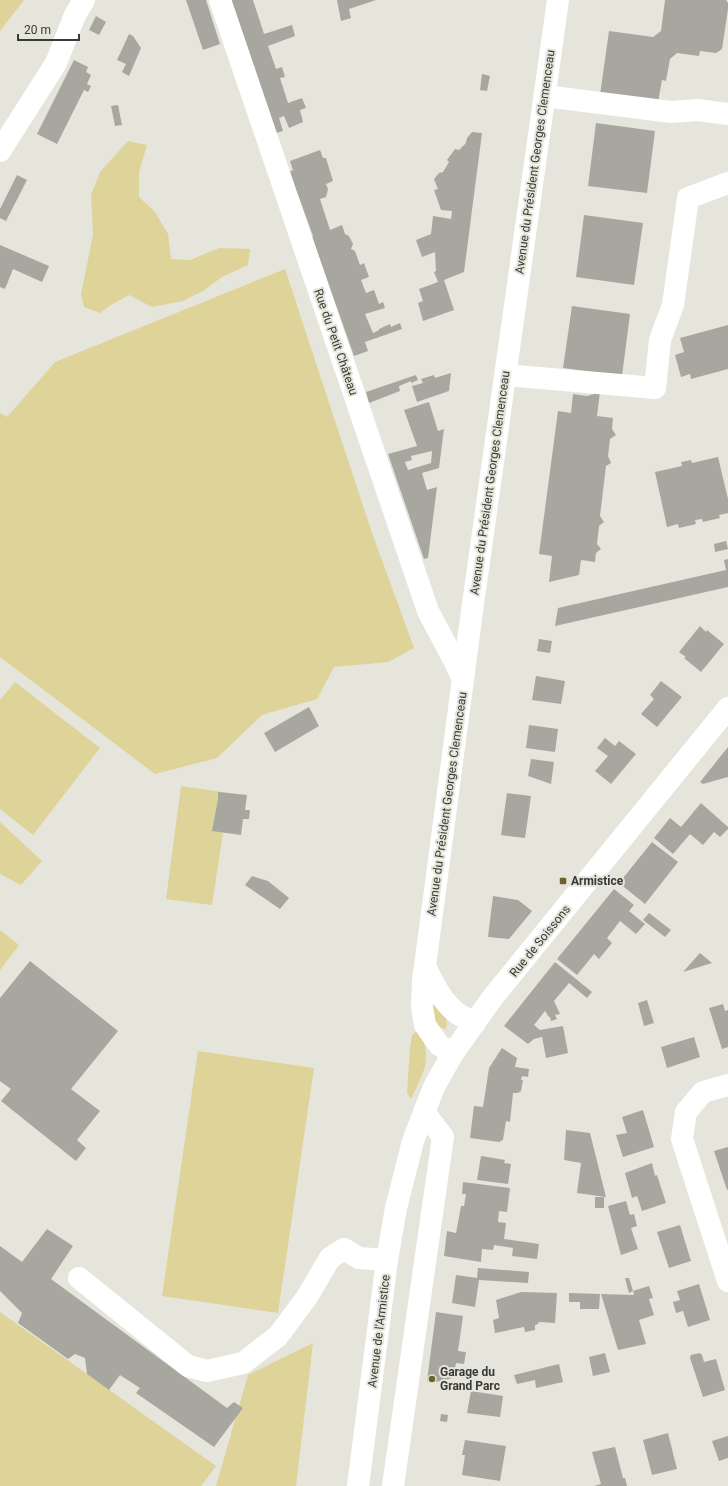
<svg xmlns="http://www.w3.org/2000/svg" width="728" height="1486" font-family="Roboto,sans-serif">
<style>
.green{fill:#ded398}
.building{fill:#a8a79f;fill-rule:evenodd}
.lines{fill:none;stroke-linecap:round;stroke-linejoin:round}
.minor{stroke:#fff;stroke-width:22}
.major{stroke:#fff;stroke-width:22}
.poi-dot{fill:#6b622e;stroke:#e6e5dc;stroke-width:1.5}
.labels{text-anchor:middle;stroke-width:4;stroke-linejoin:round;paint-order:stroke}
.street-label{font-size:12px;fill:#393935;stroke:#e6e5dc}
.poi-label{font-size:12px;font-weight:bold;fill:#393935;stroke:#e6e5dc;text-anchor:start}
</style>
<rect width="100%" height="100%" fill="#e6e5dc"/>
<path class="green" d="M0,0H24L0,31Z
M128,141L147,145L139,172V197L155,212L168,234L171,259L190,260L219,248L250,249L248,265L222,277L203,291L183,301L152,307L129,295L111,305L100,313L84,307L81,294L93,235L91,195L100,172Z
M285,269L371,530L414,648L388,662L334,667L317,699L262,715L217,758L155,774L0,657V413L7,417L55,362Z
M15,682L100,748L33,835L0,809V700Z
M181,786L229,793L212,905L166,899Z
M0,822L42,861L21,885L0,874Z
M0,930L19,945L0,970Z
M428,986C435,997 450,1015 446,1029C427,1028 429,999 428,986Z
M419,1029C433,1060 424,1071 411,1099L407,1093L410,1048L412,1035Z
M198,1051L314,1068L278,1313L162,1296Z
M0,1312L216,1466L201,1486H0Z
M313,1343L296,1486H216L248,1375Z"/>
<path class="building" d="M186,0H206L220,44L203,50Z
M231,0H253L264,34L292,25L295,36L268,46L276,69L282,67L285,77L280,78L288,103L302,98L306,108L300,110L303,122L289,128L284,116L279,118L283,131L276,133Z
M337,0H376L349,9L351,18L341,21Z
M665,0H726L728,3V9L722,49L716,53L700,51L699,56L677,53L670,59L666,81L662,80L658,102L600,95L609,31L653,37L661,31Z
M96,16L106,22L99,35L89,30Z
M129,34L133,36L141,48L129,76L122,72L126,64L117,60Z
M74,60L88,67L86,72L91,75L87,84L91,86L88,92L84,90L57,144L37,134Z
M482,74L490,76L487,91L480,90Z
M118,105L122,125L115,126L111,106Z
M596,123L655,131L647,193L588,186Z
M472,132L482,133L464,272L444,280L454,310L423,321L418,303L423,301L419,289L438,282L434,272L436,271L435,252L422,257L416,240L431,234L433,216L451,219L452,211L441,210L434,190L438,189L434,179L439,173L443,172L449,162L447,160L455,149L459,150L466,143L467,138Z
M320,150L323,158H326L333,181L326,184L328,189L326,197L320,199L330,230L342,225L345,234L349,236L353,244L351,249L355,251L360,265L364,263L369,277L361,280L366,293L374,290L379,304L383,302L385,308L365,314L373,333L379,330V329L390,324L391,327L400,323L402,329L365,342L368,351L354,356L312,237L313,236L298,195L296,194L289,172L293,170L290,161Z
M17,175L27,180L6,221L0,218V209Z
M584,215L643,223L634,285L576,277Z
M0,245L49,266L42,282L13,269L5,289L0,287Z
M572,306L630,314L622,376L563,368Z
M728,325V369L691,379L690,374L681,377L675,355L684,352L680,338Z
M451,373L449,391L417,402L412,386L423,383L421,379L434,375L435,378Z
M416,375L418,380L411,383V381L399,386L400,391L369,403L366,392Z
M600,392L597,416L613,418L612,429L616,435L610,439L608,456L611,463L606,466L600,516L604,522L599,526L597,544L601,549L596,553L595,562L581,560L579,575L549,582L552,556L539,554L558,411L571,413L573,394L587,396Z
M429,402L438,431L444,429L439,468L422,473L427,490L437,487L428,558L424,559L388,454L417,446L404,410ZM432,451L431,463L408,470L405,462L412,460L411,456Z
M718,457L728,499V513L719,515L720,518L703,522L702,519L695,520L696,524L679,528L678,524L667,527L655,472L682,466L681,462L691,460L692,463Z
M726,541L728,549L715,552L714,544Z
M728,559V587L555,626L558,608L726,570L724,560Z
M700,626L706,632L707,630L724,644L701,672L684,658L686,657L679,652Z
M539,639L552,641L550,653L537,651Z
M536,676L565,681L561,704L532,700Z
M661,681L682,697L657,727L641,714L654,699L650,695Z
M309,707L319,726L275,752L264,733Z
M529,725L558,729L555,752L526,748Z
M605,738L615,746L619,741L636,754L611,784L595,771L608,756L597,748Z
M728,747V777L703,784L700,782Z
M531,759L554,762L551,784L528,776Z
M218,792L247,795L245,810H250L249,819H243L241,835L212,831L218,799Z
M507,793L531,796L525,838L501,835Z
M701,803L728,827V829L720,837L714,832L703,845L690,834L673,854L654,838L670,818L681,827Z
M652,842L678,862L645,904L619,883Z
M252,876L268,881L289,898L280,909L245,885Z
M614,889L634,905L629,911L645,924L636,934L620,921L607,938L612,943L599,959L594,954L577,975L557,959Z
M493,896L518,900L532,911L509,939L488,937Z
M649,913L671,930L665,937L643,920Z
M700,953L712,963L683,972Z
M30,961L118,1031L71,1089L100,1111L77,1140L86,1148L76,1161L1,1101L11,1089L0,1081V998Z
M555,962L592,992L587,998L569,983L554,1001L560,1014L555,1015L557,1019L551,1021L550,1017H549L545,1011L534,1025L540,1030L563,1026L568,1053L546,1058L542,1037L534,1039L528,1044L504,1026Z
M647,1000L654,1023L644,1026L638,1003Z
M723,1004L725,1011L728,1010V1047L722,1049L709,1008Z
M694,1037L700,1057L667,1068L661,1047Z
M502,1048L517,1058L515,1067L529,1069L528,1077L522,1076L521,1080H523L521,1091L518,1093H513L510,1122L506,1121L503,1140L499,1142L470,1138L474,1106L483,1107L489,1068Z
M643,1110L654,1147L623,1157L616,1135L627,1133L622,1117Z
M566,1130L590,1133L606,1197L577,1193L581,1163L564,1160Z
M728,1147V1189L727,1190L714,1151Z
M481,1156L505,1160L504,1163L511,1164L508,1184L477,1180Z
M652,1163L655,1176L657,1175L666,1203L642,1211L637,1196L632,1198L625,1173Z
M463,1182L510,1188L507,1212L499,1211L498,1222L506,1223L504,1239L539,1244L537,1259L512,1256L513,1248L494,1245L493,1250L482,1249L481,1262L444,1256L447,1231L456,1233L461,1206H464L466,1194H462Z
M595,1197H604V1208H595Z
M626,1201L630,1215L634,1214L637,1226L631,1228L638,1249L621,1255L608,1206Z
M680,1225L691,1261L669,1268L657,1232Z
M47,1229L73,1246L51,1279L227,1408L234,1402L243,1408L214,1447L136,1393L140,1388L120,1375L109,1390L87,1374L85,1358L75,1354L68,1359L18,1323L22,1313L0,1291V1246L22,1262Z
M478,1268L529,1272L528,1283L479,1280L475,1307L452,1303L456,1275L477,1278Z
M625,1278H629L633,1291L629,1293Z
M699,1284L710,1320L688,1327L683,1311L676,1313L673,1302L680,1300L677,1291Z
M649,1286L653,1298L649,1299L654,1315L639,1320L646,1344L618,1350L601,1294L634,1295L633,1291Z
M521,1292L557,1293L555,1323L539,1322L538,1324L535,1325V1330L525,1332L524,1327L495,1333L493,1320L499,1318L496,1300Z
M569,1293L600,1294L599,1309H580V1302H569Z
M436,1312L463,1316L458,1351L466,1352L464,1364L456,1363L453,1378L436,1382L427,1381Z
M605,1353L610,1372L593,1376L589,1357Z
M700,1353L702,1355L704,1362L716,1359L725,1390L703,1397L690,1358L691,1355Z
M559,1364L563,1382L536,1388L535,1380L517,1384L514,1375Z
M471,1391L503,1396L500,1417L467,1413Z
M441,1414L448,1415L447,1422L440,1421Z
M668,1433L677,1469L652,1475L643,1440Z
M728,1436V1458L719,1461L712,1441Z
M465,1440L506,1446L500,1481L462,1475L465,1455H462Z
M615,1447L623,1478H625L627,1486H594L601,1484L592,1452Z"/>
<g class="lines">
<path class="minor" d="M220,0L428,611L455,662L463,680
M545,96L671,112L698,110L728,114
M0,151L56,63L75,15L84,0
M506,375L655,388L660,340L673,305L688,198L728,183
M425,966C433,983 442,1002 458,1014C463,1017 469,1020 475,1023
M453,1053L439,1045L425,1025L422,1007L423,981L472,611L558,0
M728,1085L703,1092L686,1112L682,1139L728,1281
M79,1278L188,1366L207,1371L243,1363L278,1336L307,1297L330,1258L344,1249L359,1258L387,1260
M393,1486L443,1137L424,1112"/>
<path class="major" d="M358,1486L387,1260L396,1208L413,1141L434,1087L453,1053L493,997L728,708"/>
</g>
<g class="poi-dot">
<rect x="559" y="877" width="8" height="8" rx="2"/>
<circle cx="432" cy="1379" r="4"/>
</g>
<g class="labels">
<g class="street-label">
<text transform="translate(535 162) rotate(-82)" y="4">Avenue du Président Georges Clemenceau</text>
<text transform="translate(336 342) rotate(71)" y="4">Rue du Petit Château</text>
<text transform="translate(490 483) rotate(-82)" y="4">Avenue du Président Georges Clemenceau</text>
<text transform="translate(447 804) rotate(-82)" y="4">Avenue du Président Georges Clemenceau</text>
<text transform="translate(540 941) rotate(-51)" y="4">Rue de Soissons</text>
<text transform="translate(379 1331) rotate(-83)" y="4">Avenue de l'Armistice</text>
</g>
<g class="poi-label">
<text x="571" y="885">Armistice</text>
<text x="440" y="1376">Garage du<tspan x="440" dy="14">Grand Parc</tspan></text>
</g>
</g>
<path d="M18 34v6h61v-6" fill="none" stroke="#393935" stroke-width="2"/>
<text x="24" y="34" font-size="12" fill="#393935" stroke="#e6e5dc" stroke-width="3" paint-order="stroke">20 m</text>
</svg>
